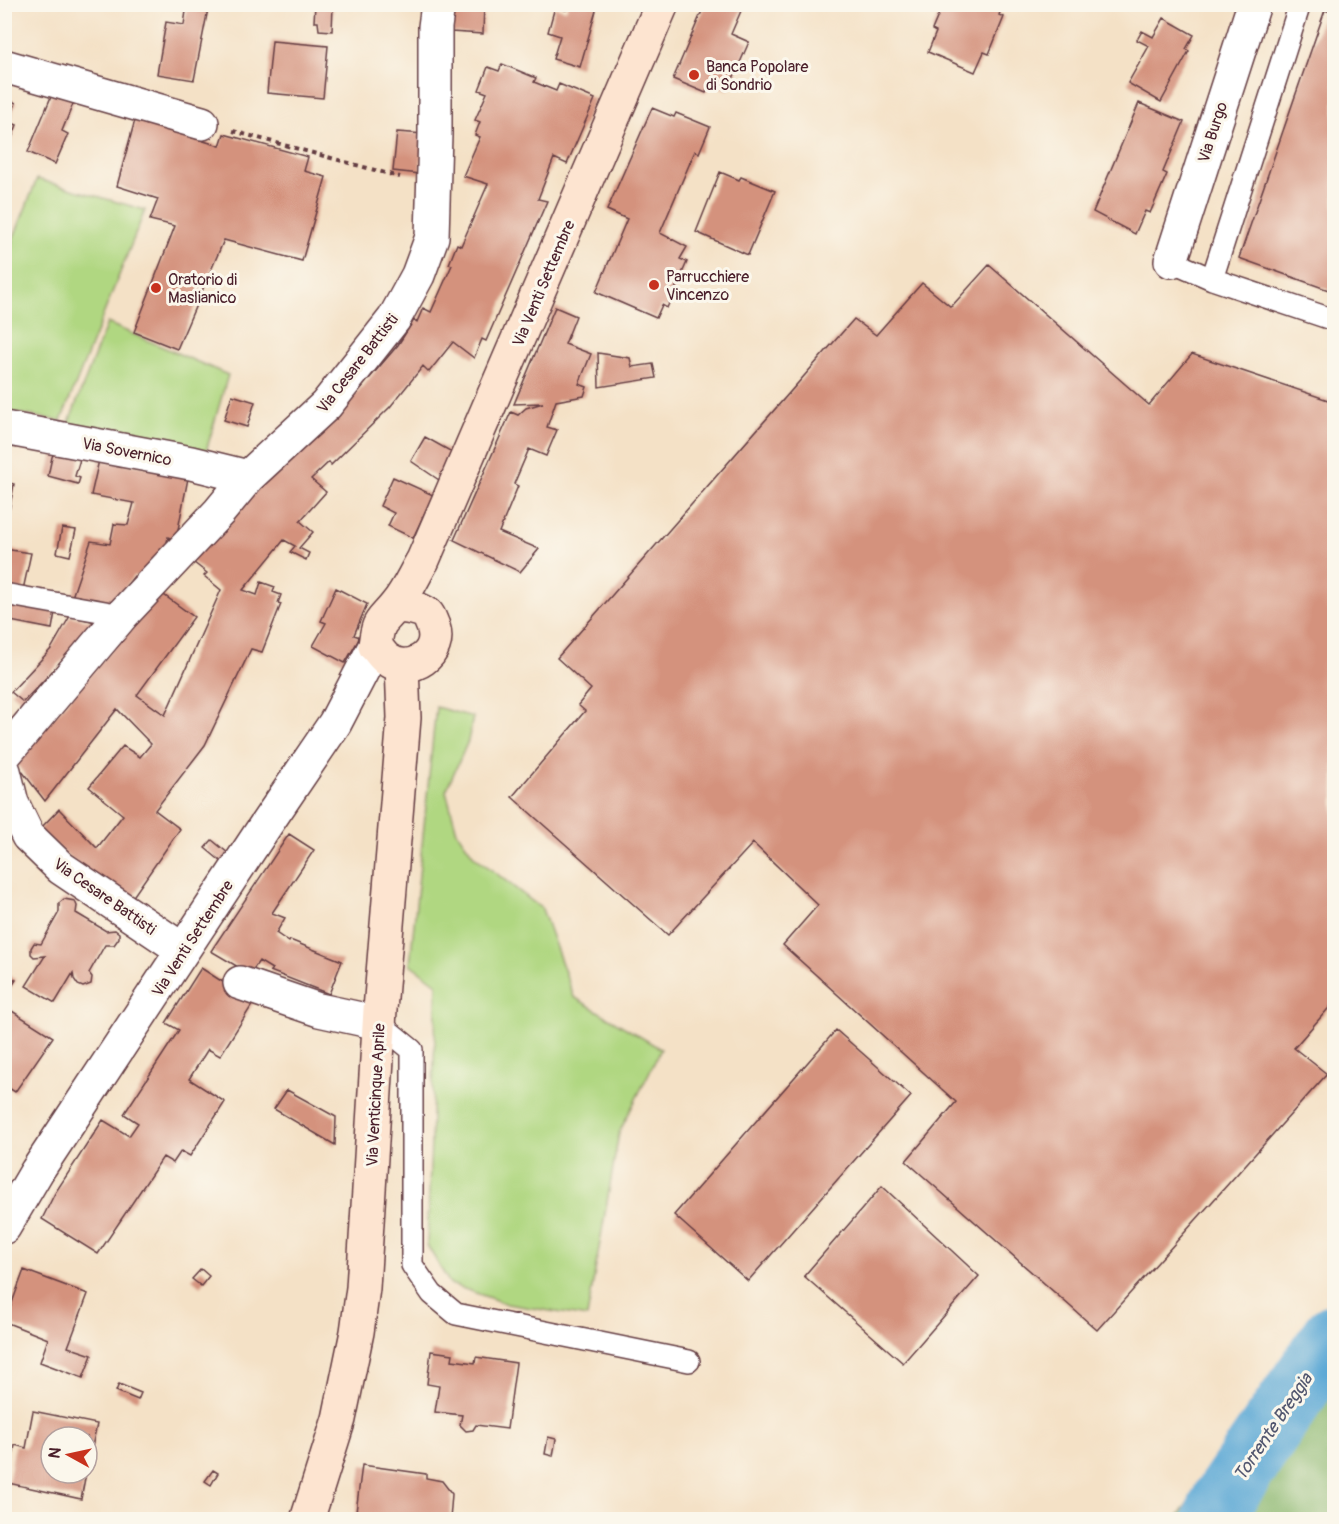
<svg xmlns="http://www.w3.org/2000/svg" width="1339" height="1524" font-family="Pangolin,sans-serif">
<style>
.green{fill:#b0d781;stroke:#7d7b56;stroke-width:1.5}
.forest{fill:#8cb86f;stroke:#6b6c4d;stroke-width:1.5}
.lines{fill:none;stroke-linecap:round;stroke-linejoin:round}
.river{stroke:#5ca8d5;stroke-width:64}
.building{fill:#d4927d}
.lane-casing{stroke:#643c42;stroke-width:24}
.street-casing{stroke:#643c42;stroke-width:36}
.secondary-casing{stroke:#643c42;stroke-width:36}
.path{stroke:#643c42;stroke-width:4;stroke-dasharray:4.5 4.5;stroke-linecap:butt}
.lane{stroke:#fff;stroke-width:21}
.street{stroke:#fff;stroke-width:33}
.secondary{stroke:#fde4d0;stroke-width:33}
.poi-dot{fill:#c8321e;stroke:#fbf7ec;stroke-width:2}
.labels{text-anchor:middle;stroke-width:6;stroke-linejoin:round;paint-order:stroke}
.poi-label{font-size:16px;fill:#4a1f2b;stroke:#fbf7ec;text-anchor:start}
.street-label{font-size:16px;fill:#4a1f2b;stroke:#fbf7ec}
.water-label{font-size:18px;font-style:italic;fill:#51566f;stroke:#fbf7ec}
</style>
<rect width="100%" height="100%" fill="#fbf7ec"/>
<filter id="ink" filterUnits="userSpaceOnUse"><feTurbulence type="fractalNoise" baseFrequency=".0167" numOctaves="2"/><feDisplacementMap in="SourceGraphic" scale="12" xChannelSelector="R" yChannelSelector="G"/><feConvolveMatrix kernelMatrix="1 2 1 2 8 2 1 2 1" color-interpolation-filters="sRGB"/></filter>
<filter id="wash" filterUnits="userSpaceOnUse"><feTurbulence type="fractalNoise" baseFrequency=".008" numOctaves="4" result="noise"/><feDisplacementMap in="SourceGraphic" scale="24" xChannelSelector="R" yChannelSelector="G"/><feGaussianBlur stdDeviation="1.35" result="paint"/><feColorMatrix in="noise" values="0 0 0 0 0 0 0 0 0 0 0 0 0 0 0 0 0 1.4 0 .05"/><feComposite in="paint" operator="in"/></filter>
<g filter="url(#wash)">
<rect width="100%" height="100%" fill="#f4e1c6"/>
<path class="green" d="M37,179L145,210L61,421L5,411V260Z
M107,323L228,375L205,455L68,425Z
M436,707L473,717L468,741L446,791L457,832L474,856L542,909L574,997L661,1049L619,1133L587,1317L507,1304L450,1284L427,1245L437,984L410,964Z"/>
<path class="forest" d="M1334,1300V1519H1176Z"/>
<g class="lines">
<path class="river" d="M1214,1520L1226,1495L1334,1336"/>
</g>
<g id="blocks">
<path class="building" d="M187,4H209L194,80L157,74L166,22L184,25Z
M453,4H484L483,34L451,32Z
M568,4H590L597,7L580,67L553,59L560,36L548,32L555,7L566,10Z
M705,4H744L731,34L749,42L728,90L710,83L706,93L673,79Z
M943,4H1003L999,15L1004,17L989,54L984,52L975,72L928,52L936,32L932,30Z
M315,5L333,6L332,31L319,30L318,22H314Z
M1325,10L1334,13V292L1239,258Z
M1164,18L1194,35L1186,49L1189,51L1161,102L1128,83L1149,46L1137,40L1142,31L1153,37Z
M272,41L328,46L323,98L267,93Z
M502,64L536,78L534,82L556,91L559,84L595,99L567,164L554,158L538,199L547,201L486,341L482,339L474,358L453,342L429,372L423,366L390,407L331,465L329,462L311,479L326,492L300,521L313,532L299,548L309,553L306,560L290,552L295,546L284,540L243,590L257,595L261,582L275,587L273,592L281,595L278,603L281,604L262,652L251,649L205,745L155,810L180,829L130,901L84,870L39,830L59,809L97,848L123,815L89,787L123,746L140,757L151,744L117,709L45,801L15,762L161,593L194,617L137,695L165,715L221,590L204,576L207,573L189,559L244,497L309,442L362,387L398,345L414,320L417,322L423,308L431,312L452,265L449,264L457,244L461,246L488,184L463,176L480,137L475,135L480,122L475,120L487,93L479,90L488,67L499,71Z
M53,92L75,99L62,131L68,134L55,164L28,152Z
M4,98L16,103L9,122L17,125L9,145L4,143Z
M1139,103L1184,122L1163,172L1167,174L1150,213L1145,211L1135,234L1093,212Z
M652,108L674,117L676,113L710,127L699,153L695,151L660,233L687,247L680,259L687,262L667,308L662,305L656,318L596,292L627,219L607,210Z
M135,120L220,146L224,134L308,157L304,171L326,177L302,261L224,240L177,349L134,332L175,226L150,220L158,199L117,186Z
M397,132L424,134L420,174L393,171Z
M720,172L739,180L741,177L775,191L748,255L696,232Z
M989,265L1149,405L1192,354L1334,402V1002L1294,1048L1327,1074L1097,1330L906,1161L956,1102L783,945L818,905L753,843L668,935L512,797L585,711L578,705L591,689L557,658L854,319L876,335L922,283L951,307Z
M555,307L576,316L565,344L591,354L579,384L587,387L584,396L556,401L547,427L557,430L546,456L529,449L514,484L518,486L499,532L539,549L520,572L454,540L511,412L518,415L526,408L543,403L514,404Z
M598,353L630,358L632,367L653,364L656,378L599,387Z
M232,395L255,402L247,427L224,420Z
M425,437L452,452L439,480L411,461Z
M56,449L81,456L75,476L80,478L78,484L48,476L52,457Z
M99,460L189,473L176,540L168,537L165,552L146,576H134L110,608L71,600L91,541L110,544L114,524L128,525L134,503L91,495Z
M393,477L433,495L413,538L388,526L394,513L380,506Z
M5,482L14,484L6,528H5Z
M62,528L76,530L70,556L57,553Z
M4,549L31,553L23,590L4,587Z
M336,588L367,604L354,635L360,637L345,663L313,646L326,623L321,621Z
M6,603L55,612L52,629L5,620Z
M70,616L92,621L93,626L63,660L23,702L11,692L51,649Z
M4,822L10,823L6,851H4Z
M289,834L314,850L272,913L285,918L276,933L289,942L290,940L342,961L329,994L270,971L272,969L259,961L250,974L211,951Z
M212,840L229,854L223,863L205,848Z
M64,899L75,901L77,906L76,913L106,931L115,930L119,933V938L114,945H105L89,973L92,977L91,984L83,987L78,985L74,979L73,973L55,1003L26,986L45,956L34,957L31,954V948L34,943L41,944L59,912V903Z
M201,968L254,1002L220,1056L208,1049L189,1079L225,1102L190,1156L181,1151L173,1163L163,1157L98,1254L42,1219L55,1193L103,1120L129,1136L138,1123L124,1114L179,1030L166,1023Z
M4,973L16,980L4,998Z
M4,1006L53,1037L15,1092L4,1085Z
M836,1030L911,1096L748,1281L674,1215Z
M287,1090L336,1117L335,1145L274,1109Z
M882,1186L979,1276L903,1363L804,1276Z
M201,1269L209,1276L201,1286L192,1279Z
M24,1270L88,1294L68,1347L92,1355L83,1378L40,1362L48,1339L5,1322Z
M431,1351L453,1354L452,1360L475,1363L476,1357L516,1363L507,1429L476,1425L473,1430L466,1431L460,1425L462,1415L435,1412L439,1386L427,1384Z
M119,1384L141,1393L138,1400L116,1391Z
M33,1411L97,1424L88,1465L87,1437H51V1473H86L81,1499L8,1483L15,1445L26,1448Z
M548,1437L556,1439L553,1456L545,1454Z
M362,1465L426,1474V1478L442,1481L452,1494L450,1520H355Z
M213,1470L218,1473L211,1485L205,1481Z"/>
</g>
</g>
<g filter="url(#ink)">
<use href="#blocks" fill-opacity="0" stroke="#643c42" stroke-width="1.5"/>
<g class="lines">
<defs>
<path id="lane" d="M1171,261L1212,279L1300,4
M1212,279L1334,320
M4,594L122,615
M379,1023L412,1050V1265L432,1294L456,1314L689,1361"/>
<path id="street" d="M4,66L202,123
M1171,261L1254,4
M4,428L191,463L248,477
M4,755L122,615L219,512L248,477L326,405L394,319L418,275L432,237L435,134V27L438,4
M4,771L12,803L28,836L61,868L183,950
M240,983L319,1010L379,1023
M4,1227L37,1171L265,826L335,723L375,646"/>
<path id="secondary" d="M396,606C406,607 418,607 427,614C430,617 431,622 433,626C443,654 411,675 388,660C383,657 379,650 375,646C378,619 381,624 396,605C407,592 414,575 423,560L662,4
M307,1520L339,1419L357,1332L363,1288L380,1010L404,718L402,665"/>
</defs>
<use href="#lane" class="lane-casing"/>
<use href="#street" class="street-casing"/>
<use href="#secondary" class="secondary-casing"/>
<path class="path" d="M233,131L400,177"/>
<use href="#lane" class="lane"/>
<use href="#street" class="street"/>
<use href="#secondary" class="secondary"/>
</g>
</g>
<g class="poi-dot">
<circle cx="694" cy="75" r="6"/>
<circle cx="654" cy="285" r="6"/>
<circle cx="156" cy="288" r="6"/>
</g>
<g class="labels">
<g class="poi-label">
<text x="706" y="72">Banca Popolare<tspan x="706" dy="18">di Sondrio</tspan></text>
<text x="666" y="282">Parrucchiere<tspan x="666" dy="18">Vincenzo</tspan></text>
<text x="168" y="285">Oratorio di<tspan x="168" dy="18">Maslianico</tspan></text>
</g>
<g class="street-label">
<text transform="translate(1212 132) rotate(-72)" y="6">Via Burgo</text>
<text transform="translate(543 283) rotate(-67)" y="6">Via Venti Settembre</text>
<text transform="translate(357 363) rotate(-52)" y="6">Via Cesare Battisti</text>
<text transform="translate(127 451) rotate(11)" y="6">Via Sovernico</text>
<text transform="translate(105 896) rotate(35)" y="6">Via Cesare Battisti</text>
<text transform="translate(192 938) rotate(-57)" y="6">Via Venti Settembre</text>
<text transform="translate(375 1095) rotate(-87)" y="6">Via Venticinque Aprile</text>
</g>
<g class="water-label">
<text transform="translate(1273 1427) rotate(-56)" y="6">Torrente Breggia</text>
</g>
</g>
<rect width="1339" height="1524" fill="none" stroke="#fbf7ec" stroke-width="24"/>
<g transform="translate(69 1455) rotate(278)"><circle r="28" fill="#fbf7ec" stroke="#b4a19f" stroke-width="1.5"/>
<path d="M0-4.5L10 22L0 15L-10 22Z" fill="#c8321e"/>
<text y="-9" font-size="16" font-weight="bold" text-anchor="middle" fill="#4a1f2b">N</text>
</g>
</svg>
